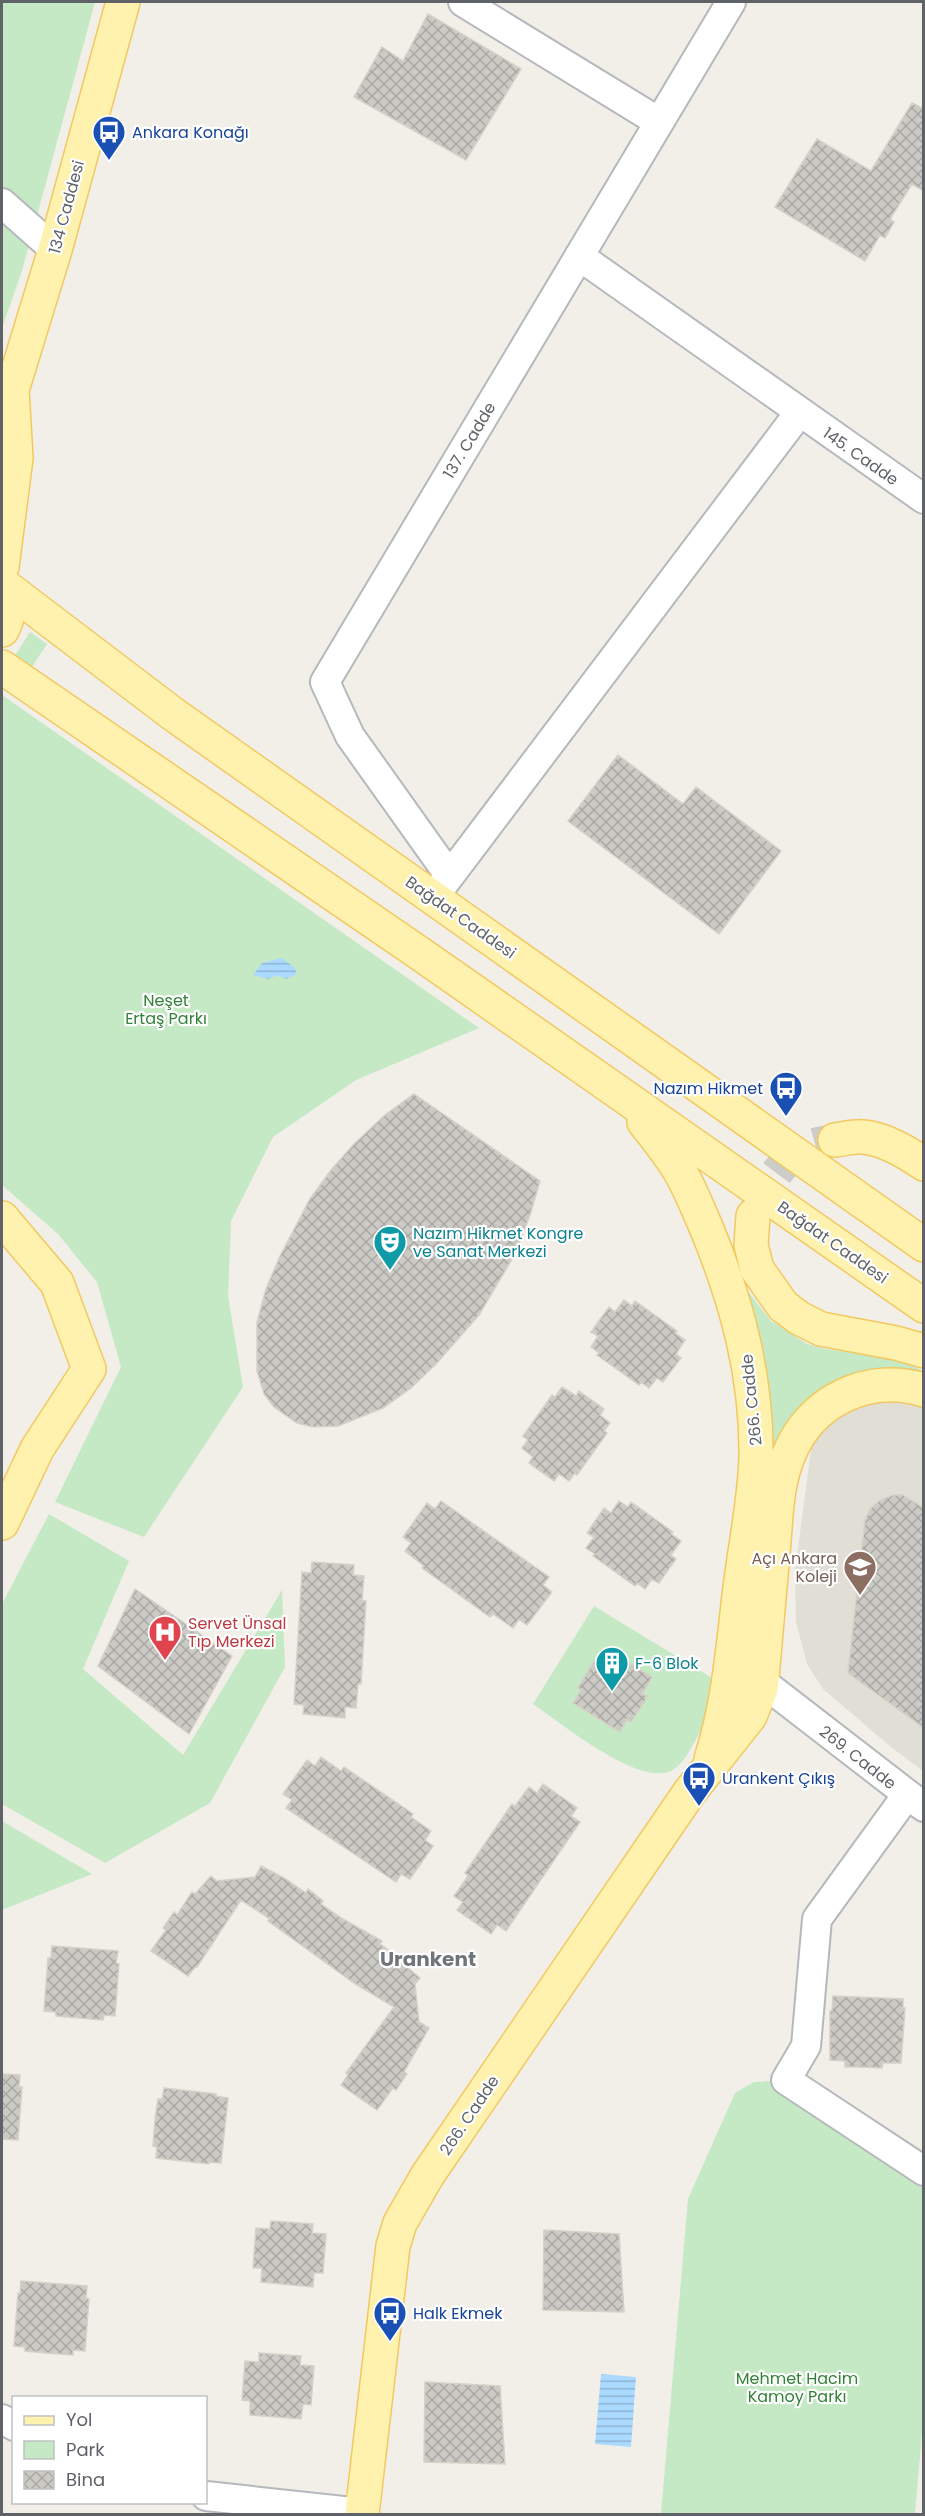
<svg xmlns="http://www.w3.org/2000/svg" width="925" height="2516" font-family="Poppins,sans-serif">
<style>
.education{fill:#e1ded6}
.green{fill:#c5e8c5}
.water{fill:url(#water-rules)}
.building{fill:url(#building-cross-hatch);stroke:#d6d1c6;stroke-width:1.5}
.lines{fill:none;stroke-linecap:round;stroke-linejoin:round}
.major-tunnel{stroke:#ccccc8;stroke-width:33;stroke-dasharray:33 16;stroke-linecap:butt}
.minor-casing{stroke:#b5b8bc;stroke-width:32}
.major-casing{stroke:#f2c960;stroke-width:36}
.minor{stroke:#fff;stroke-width:28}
.major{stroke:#fff2af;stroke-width:33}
.labels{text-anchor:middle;stroke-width:4.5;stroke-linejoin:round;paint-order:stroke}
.transit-label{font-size:16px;fill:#164399;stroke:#fff;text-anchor:start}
.street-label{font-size:16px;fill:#5f6368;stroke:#fff}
.park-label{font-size:16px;fill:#348238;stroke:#fff}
.culture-label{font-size:16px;fill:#0d838f;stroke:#fff;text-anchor:start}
.education-label{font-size:16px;fill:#785e54;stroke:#fff;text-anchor:end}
.health-label{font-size:16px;fill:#be3a42;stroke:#fff;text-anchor:start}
.quarter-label{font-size:20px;font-weight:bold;fill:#70757a;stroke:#fff}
</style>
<defs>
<pattern id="water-rules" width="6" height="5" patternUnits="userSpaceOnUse" patternTransform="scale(1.5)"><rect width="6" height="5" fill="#aadaff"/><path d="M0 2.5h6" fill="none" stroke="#8eb4d2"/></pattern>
<pattern id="building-cross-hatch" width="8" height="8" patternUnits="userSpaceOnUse" patternTransform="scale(1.5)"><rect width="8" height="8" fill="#cccac5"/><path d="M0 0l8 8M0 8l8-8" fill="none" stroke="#a9a8a4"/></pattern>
</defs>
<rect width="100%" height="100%" fill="#f1efe8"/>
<path class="education" d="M877,1397L923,1406V1771L891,1747L823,1689L807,1664L796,1622L795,1571L812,1442L830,1415Z"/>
<path class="green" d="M2,2H95L22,271L2,328Z
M30,632L47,644L31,668L14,657Z
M2,695L479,1028L356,1080L273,1137L231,1221L228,1296L243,1387L144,1537L55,1502L121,1367L97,1282L58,1234L2,1185Z
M746,1289L771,1321L807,1344L826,1349L899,1360L923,1371V1380L896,1375L772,1464L766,1363Z
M49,1514L129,1561L83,1669L183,1755L282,1590L285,1667L210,1803L105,1863L2,1804V1604Z
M594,1606L712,1678C713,1701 705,1724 694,1743C689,1752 683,1763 674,1769C643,1791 560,1722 533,1704Z
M2,1821L92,1874L2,1910Z
M786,2080L923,2176L924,2408L915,2514H661L688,2199L735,2093L754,2082Z"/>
<path class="water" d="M281,958L294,967L297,974L286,979L277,975L269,979L253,975L262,963Z
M601,2374L636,2377L631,2447L595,2444Z"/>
<path class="building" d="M428,14L521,69L466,160L354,97L382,47L403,61Z
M912,103L924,109V191L912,184L890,219L894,222L885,238L880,235L865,261L775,207L817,139L871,171Z
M618,755L683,804L696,787L781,851L719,934L568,821Z
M414,1094L540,1181L530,1215L515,1254L479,1315L436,1364L411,1388L383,1408L338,1426L313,1427L297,1423L274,1407L264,1394L257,1371V1322L266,1289L280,1256L310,1199L331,1170L354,1144L385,1115Z
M624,1300L632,1306L635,1301L677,1331L675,1333L685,1340L676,1354L681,1358L663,1382L657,1378L649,1388L641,1382L639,1385L597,1355L599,1353L591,1347L598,1336L591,1332L609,1307L615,1312Z
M562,1387L576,1396L579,1391L604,1409L600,1415L610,1423L604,1431L607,1433L577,1475L575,1473L569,1481L559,1474L554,1481L529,1463L533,1457L522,1448L528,1440L523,1436L552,1395L555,1397Z
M893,1495H903L924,1508V1728L848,1673L865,1520L870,1509L879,1501Z
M441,1501L549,1577L543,1585L552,1592L527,1625L519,1619L513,1628L493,1614L490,1617L422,1568L424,1566L405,1551L411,1543L403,1537L427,1503L435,1509Z
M619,1501L628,1507L631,1502L673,1532L671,1534L681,1541L671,1555L676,1559L659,1583L652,1579L645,1589L637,1583L635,1586L593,1556L595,1554L586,1548L594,1537L587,1533L604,1508L611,1513Z
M312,1562L354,1565L353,1575L364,1576L362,1600L366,1601L361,1684H358L356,1708L345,1707V1718L303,1714L304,1705L294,1704L302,1572L311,1573Z
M135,1589L232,1656L189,1734L98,1666Z
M610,1651L652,1677L642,1694L647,1696L645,1701L631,1722L627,1719L620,1732L573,1703L581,1690L578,1688L594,1661L601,1665Z
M321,1757L341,1771L344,1767L413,1814L411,1817L431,1831L425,1840L433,1846L410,1879L401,1874L396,1882L286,1808L292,1800L283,1794L307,1760L315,1766Z
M543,1784L577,1808L571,1816L580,1822L506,1931L497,1925L491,1934L457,1910L463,1902L454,1896L468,1876L465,1873L512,1804L515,1806L529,1787L537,1793Z
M261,1866L284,1878L306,1893L308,1889L323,1901L321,1904L343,1919L382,1941L380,1944L402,1960L401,1962L420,1978L415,1984L419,2022L429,2028L404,2072L407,2074L396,2090L393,2088L377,2110L341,2085L348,2075L346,2073L394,2007L354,1983L268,1921L270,1919L241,1900L197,1967L196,1966L188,1976L151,1951L166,1930L163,1928L174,1912L177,1915L192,1892L195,1894L211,1876L217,1881L255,1877Z
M52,1946L118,1951L116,1963L119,1964L115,2016L104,2015L103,2020L56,2016V2012L44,2011L48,1958H51Z
M833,1996L903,1999V2008H905L901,2063H883L882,2068L860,2067H845V2061L830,2060V2011H832Z
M2,2074L20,2075L19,2087H22L18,2140L2,2139Z
M164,2088L216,2094V2096L228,2098L221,2163L209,2162V2164L156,2158L157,2147L153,2146L155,2120L158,2099H162Z
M271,2221L313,2224L312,2233L326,2234L323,2273H314L313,2287L261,2282L262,2268H253L256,2228L270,2229Z
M544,2230L619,2234L624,2312L543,2310Z
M21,2281L87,2286L86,2298L89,2299L85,2351L73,2350V2355L46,2353L25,2351V2347L14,2346L18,2293H20Z
M259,2353L301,2356L300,2365L314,2366L311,2405L303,2404L301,2419L250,2415V2401L242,2400L245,2361L259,2362Z
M425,2382L500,2386L505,2464L424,2462Z"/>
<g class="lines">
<path class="major-tunnel" d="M753,1216C766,1188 779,1160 808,1147C816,1143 827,1142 835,1140"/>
<defs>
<path id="minor" d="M463,2L659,122
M2,203L55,250
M579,256L924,499
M449,875L350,736L325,682L731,2
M439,890L799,413
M761,1681L924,1807
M907,1795L817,1919L806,2046L786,2080L924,2171
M2,2419L14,2426
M206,2496L362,2513"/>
<path id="major" d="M2,409L12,390L55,250L123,2
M2,567L16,458L12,390
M2,584L173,714L924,1245
M2,586C10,601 10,616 2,630
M2,667L422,955L924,1306
M644,1122C654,1135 665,1148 674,1162C688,1182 696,1205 706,1227C737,1302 757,1376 756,1457C755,1499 745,1546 740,1588C733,1645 729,1704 711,1759
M835,1140C844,1139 855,1136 863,1137C885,1139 906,1152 924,1164
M753,1216L751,1245L757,1269L783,1306L799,1318L821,1329L896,1343L924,1351
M2,1218L57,1283L89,1369L37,1449L2,1523
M362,2514L393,2246L400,2223L427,2176L689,1793L750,1716L761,1689C765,1644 769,1598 773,1553C776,1521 776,1484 789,1454C811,1400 869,1373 924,1390"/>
</defs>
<use href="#minor" class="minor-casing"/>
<use href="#major" class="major-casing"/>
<use href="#minor" class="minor"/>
<use href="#major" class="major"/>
</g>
<defs>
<symbol id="bus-pin" viewBox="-11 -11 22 30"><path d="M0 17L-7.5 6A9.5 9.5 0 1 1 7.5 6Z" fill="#1a4fb4" stroke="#fff"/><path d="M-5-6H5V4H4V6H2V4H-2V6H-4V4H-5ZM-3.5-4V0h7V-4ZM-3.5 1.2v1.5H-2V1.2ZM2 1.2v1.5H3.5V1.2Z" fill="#fff"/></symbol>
<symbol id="theatre-pin" viewBox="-11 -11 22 30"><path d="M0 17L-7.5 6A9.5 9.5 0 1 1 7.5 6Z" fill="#0f9aa8" stroke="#fff"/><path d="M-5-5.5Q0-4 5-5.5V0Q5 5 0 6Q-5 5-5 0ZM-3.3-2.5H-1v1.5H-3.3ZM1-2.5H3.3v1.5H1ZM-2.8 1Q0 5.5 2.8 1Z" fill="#fff"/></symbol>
<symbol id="school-pin" viewBox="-11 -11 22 30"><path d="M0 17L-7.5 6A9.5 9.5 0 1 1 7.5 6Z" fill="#8d6e63" stroke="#fff"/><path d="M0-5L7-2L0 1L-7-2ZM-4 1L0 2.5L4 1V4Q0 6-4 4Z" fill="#fff"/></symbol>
<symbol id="hospital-pin" viewBox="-11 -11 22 30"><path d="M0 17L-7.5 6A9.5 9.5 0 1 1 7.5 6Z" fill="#e0444e" stroke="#fff"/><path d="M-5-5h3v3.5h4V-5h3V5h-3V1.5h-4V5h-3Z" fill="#fff"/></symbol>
<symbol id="building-pin" viewBox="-11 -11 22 30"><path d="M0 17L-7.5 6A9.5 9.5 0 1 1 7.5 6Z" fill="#0f9aa8" stroke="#fff"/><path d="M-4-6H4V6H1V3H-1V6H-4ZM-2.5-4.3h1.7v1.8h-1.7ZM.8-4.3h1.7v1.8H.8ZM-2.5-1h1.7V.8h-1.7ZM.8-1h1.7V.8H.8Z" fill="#fff"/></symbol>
</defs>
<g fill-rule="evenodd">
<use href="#bus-pin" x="90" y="113" width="38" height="52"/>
<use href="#bus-pin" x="767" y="1069" width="38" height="52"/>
<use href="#theatre-pin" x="371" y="1223" width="38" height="52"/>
<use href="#school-pin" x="841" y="1548" width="38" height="52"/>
<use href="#hospital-pin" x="146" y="1613" width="38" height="52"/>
<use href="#building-pin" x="593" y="1644" width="38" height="52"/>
<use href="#bus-pin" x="680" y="1759" width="38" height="52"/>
<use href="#bus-pin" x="371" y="2294" width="38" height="52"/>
</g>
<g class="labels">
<g class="transit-label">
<text x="132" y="138">Ankara Konağı</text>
<text x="763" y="1094" text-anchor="end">Nazım Hikmet</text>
<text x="722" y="1784">Urankent Çıkış</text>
<text x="413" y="2319">Halk Ekmek</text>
</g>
<g class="street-label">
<text transform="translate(66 207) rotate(-75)" y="6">134 Caddesi</text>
<text transform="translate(469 440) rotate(-59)" y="6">137. Cadde</text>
<text transform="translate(861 456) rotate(35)" y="6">145. Cadde</text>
<text transform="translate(461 917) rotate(35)" y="6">Bağdat Caddesi</text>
<text transform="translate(833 1242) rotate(35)" y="6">Bağdat Caddesi</text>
<text transform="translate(751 1400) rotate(-96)" y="6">266. Cadde</text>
<text transform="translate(858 1757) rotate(38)" y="6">269. Cadde</text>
<text transform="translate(469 2115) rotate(-56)" y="6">266. Cadde</text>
</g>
<g class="park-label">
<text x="166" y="1006">Neşet<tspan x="166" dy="18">Ertaş Parkı</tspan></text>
<text x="797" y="2384">Mehmet Hacim<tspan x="797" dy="18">Kamoy Parkı</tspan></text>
</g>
<g class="culture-label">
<text x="413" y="1239">Nazım Hikmet Kongre<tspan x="413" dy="18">ve Sanat Merkezi</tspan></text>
<text x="635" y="1669">F-6 Blok</text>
</g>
<g class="education-label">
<text x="837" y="1564">Açı Ankara<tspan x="837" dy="18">Koleji</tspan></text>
</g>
<g class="health-label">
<text x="188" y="1629">Servet Ünsal<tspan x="188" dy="18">Tıp Merkezi</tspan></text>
</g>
<g class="quarter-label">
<text x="428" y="1966">Urankent</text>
</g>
</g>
<rect width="925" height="2516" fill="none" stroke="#5f6368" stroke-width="6"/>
<rect x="12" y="2396" width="195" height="108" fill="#ffffff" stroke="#bfc1c3" stroke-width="1.5"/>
<rect x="24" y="2416" width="30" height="9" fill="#fff2af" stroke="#bfc1c3" stroke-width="1.5"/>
<text x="66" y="2426" font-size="18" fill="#5f6368">Yol</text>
<rect x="24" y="2441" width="30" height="18" fill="#c5e8c5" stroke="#bfc1c3" stroke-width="1.5"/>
<text x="66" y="2456" font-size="18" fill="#5f6368">Park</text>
<rect x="24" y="2471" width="30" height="18" fill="url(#building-cross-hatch)" stroke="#bfc1c3" stroke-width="1.5"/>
<text x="66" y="2486" font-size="18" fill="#5f6368">Bina</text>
</svg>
